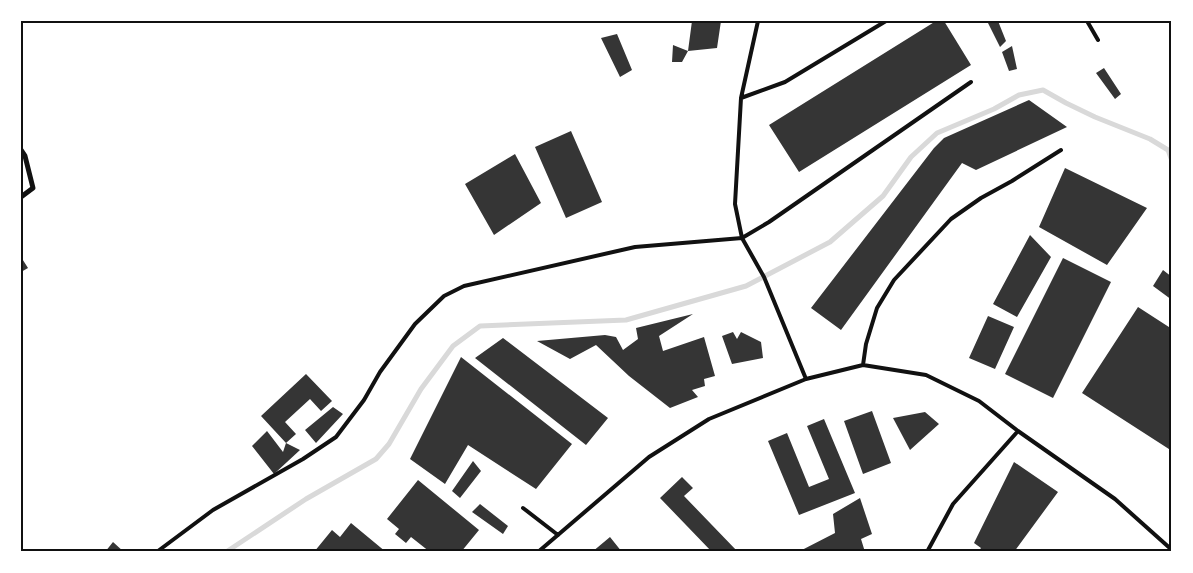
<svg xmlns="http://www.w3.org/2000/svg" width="1193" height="573" font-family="Manrope,sans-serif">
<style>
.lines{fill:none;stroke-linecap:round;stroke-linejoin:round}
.stream{stroke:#d9d9d9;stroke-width:5}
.building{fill:#353535}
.service{stroke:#111;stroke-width:4}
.minor{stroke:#111;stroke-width:5}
.neatline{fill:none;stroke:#111;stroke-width:2}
</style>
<rect width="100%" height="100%" fill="#fff"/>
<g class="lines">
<path class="stream" d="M226,552L306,499L376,459L389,444L421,389L453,346L480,326L626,320L746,286L830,242L883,196L911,157L937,133L994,109L1019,95L1043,90L1066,103L1095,117L1150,139L1168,150L1172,161"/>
</g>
<path class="building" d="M692,21H721L717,48L688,51L682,62H672L673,45L688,51Z
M936,21H944L971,65L799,172L769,125Z
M987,21H998L1006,41L1000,47Z
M617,34L632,70L620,77L601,38Z
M1012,46L1017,69L1009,71L1002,52Z
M1104,68L1121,94L1115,99L1096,73Z
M1029,100L1067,127L976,170L962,163L841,330L811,308L934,148L944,138Z
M571,131L602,202L566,218L535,147Z
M515,154L541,203L494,235L465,184Z
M1065,168L1147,208L1107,265L1039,227Z
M1030,235L1051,257L1017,317L993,304Z
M21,257L28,268L21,272Z
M1063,258L1111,282L1053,398L1005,374Z
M1163,270L1172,277V300L1153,286Z
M1138,307L1172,329V451L1082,393Z
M693,314L659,336L663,351L704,337L715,376L704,379L705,386L692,390L698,397L670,408L629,376L596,345L570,359L537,341L605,335L616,337L623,350L638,339L636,328Z
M988,316L1014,327L995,369L969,358Z
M733,332L737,339L741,332L761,342L763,358L732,364L722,336Z
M503,338L608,418L586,445L475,358Z
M461,357L572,444L536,489L468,445L445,484L410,459Z
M306,374L332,401L321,411L310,399L285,422L296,434L286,443L261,416Z
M333,407L343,414L316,443L305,430Z
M872,411L891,463L863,474L844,421Z
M925,412L939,424L910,450L893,418Z
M824,419L855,493L799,515L768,441L787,433L809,487L829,479L807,426Z
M267,431L283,452L286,443L300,450L274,474L252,446Z
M473,461L481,471L460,498L452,491Z
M1014,462L1058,492L1014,552H978L981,548L974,543Z
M682,477L693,488L684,496L738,552H712L660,498Z
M418,480L479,530L461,552H430L411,537L406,543L395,534L399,529L387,519Z
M860,498L872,534L861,539L865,552H798L835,533L833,514Z
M480,504L508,526L503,534L472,512Z
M351,523L386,552H314L332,530L340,537Z
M610,537L622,552H592Z
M113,542L124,552H105Z"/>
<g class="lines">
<path class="service" d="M758,21L741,98L735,204L742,238L764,277L806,379
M1087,21L1098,40
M741,98L785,82L886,21
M863,365L866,344L877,308L894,280L951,219L981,198L1012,181L1061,150
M523,508L558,535
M158,551L213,510L303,459L336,437L364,400L380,372L415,324L444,296L464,286L635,247L742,238L769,222L971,82
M538,552L649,457L709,419L806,379L863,365L926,375L979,401L1018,431L1115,499L1172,550
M927,552L953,504L1018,431"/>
<path class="minor" d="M21,150L25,156L33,188L21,197"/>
</g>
<rect width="1193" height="573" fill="none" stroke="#ffffff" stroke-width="45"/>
<rect x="22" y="22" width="1148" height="528" class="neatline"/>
</svg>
